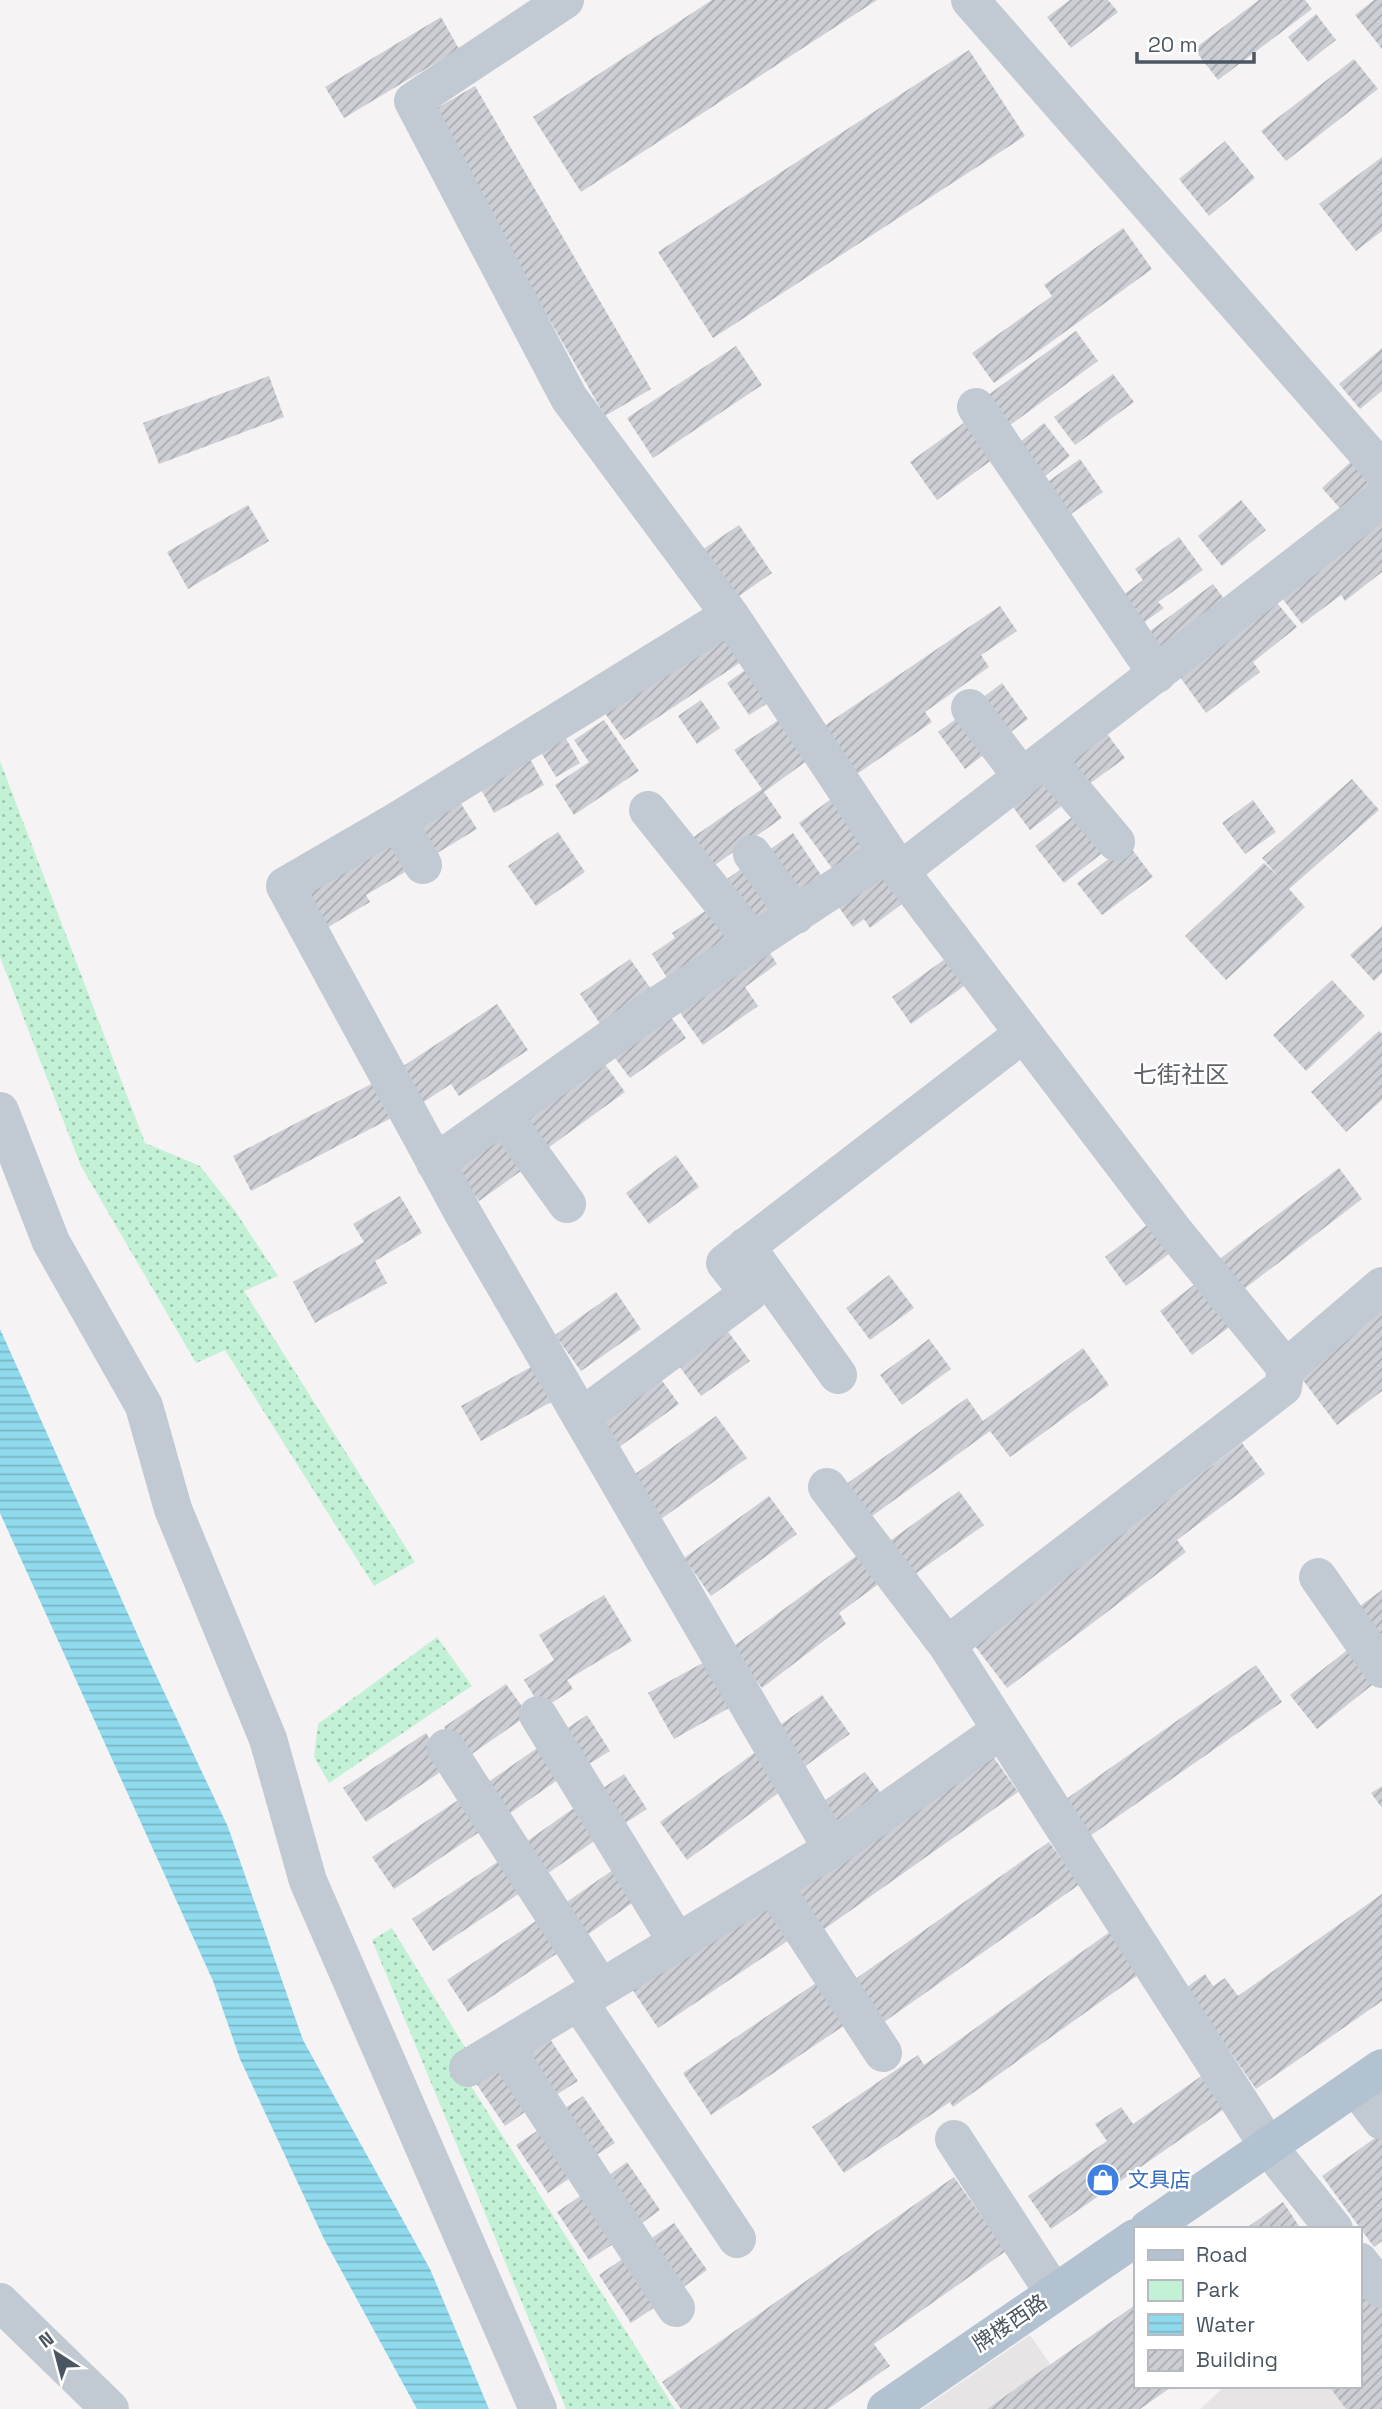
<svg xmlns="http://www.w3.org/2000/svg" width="1382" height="2409" font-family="'Space Grotesk','Noto Sans SC',sans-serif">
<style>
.education{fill:#e6e4e5}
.green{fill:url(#green-dots)}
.water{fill:url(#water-rules)}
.building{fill:url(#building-hatch)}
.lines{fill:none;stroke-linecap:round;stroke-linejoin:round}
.minor{stroke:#c1cad2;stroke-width:38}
.major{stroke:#b3c2d1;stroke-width:38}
.labels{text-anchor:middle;stroke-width:5;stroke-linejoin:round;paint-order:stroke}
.shop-label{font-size:21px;fill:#366cbe;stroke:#fff;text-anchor:start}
.street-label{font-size:21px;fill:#4a5661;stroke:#fff}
.quarter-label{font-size:24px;fill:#5f6368;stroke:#fff}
</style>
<defs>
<pattern id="green-dots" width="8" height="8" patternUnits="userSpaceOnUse" patternTransform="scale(1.75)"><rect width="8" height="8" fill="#c3f1d5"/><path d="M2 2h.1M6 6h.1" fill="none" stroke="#a0c6b0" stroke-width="1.8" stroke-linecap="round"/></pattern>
<pattern id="water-rules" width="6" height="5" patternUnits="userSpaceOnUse" patternTransform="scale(1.75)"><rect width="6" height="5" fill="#90daee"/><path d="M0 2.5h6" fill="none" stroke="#78b4c4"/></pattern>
<pattern id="building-hatch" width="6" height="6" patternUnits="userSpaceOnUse" patternTransform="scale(1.75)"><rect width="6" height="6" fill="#cdcfd5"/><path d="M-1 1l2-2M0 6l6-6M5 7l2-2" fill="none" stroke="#a8abb0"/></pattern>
</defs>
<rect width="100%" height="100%" fill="#f5f3f3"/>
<path class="education" d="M1382,2304V2409H1200L1225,2386H1359Z
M1030,2335L1081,2409H922Z"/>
<path class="green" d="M0,761L145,1143L200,1166L235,1211L278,1276L244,1291L415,1562L374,1586L225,1350L196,1363L81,1166L0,957Z
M437,1637L472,1686L329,1783L314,1757L318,1724Z
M392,1928L466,2049L454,2059L675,2409H566L372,1940Z"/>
<path class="water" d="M0,1329L147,1656L228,1827L303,2040L430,2269L489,2409H417L324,2239L240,2059L213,1981L0,1513Z"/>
<path class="building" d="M712,0H877L581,192L533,117Z
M1070,0H1108L1118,12L1071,48L1047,17Z
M1259,0H1305L1312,9L1218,80L1194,49Z
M1374,0H1382V49L1355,15Z
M1316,14L1336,40L1308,62L1288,37Z
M441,17L459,49L344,118L325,87Z
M969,50L1025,136L713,338L658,252Z
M1354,59L1378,89L1286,161L1261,131Z
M475,86L651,389L605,416L430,112Z
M1225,141L1255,178L1209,216L1179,179Z
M1382,157V231L1356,251L1319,204Z
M1123,228L1152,269L994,383L972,353L1052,296L1044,285Z
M1076,331L1098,361L1006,428L984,398Z
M736,346L762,385L653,458L627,418Z
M1382,348V391L1360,409L1339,384Z
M1113,374L1134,402L1075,445L1054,417Z
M269,376L284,417L159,464L143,423Z
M972,417L1000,454L937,500L910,462Z
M1044,423L1070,456L1040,480L1015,446Z
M1358,455L1382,482L1345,514L1322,488Z
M1080,459L1103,492L1065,518L1043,485Z
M1241,500L1266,530L1222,566L1198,536Z
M248,505L269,541L188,589L167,552Z
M1382,512V572L1345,601L1341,595L1302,624L1281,597Z
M739,525L772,573L732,601L699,552Z
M1179,537L1203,570L1158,602L1164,608L1136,628L1115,601L1143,580L1135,569Z
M1213,584L1230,607L1159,659L1142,637Z
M1273,598L1297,627L1253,662L1260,672L1206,713L1177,673Z
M1000,606L1017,631L981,655L989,667L925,712L932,722L857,774L824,726Z
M727,627L747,658L624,740L602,709Z
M748,668L771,701L749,715L727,683Z
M1002,683L1028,719L1000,740L973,705Z
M701,700L720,728L697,744L678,716Z
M967,711L994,747L965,769L938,732Z
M786,715L815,755L764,792L782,818L705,872L685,843L762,789L734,750Z
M604,720L639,771L574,815L555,785L589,762L574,740Z
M1102,727L1125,758L1081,790L1058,759Z
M561,730L580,763L556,777L536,744Z
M528,755L544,785L494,813L477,782Z
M1049,768L1072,798L1030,830L1007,799Z
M1352,779L1379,810L1289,889L1305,907L1226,980L1185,936L1264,863L1278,876L1262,858Z
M455,794L477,829L424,861L403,827Z
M831,799L870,852L837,875L799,823Z
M1253,800L1276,832L1245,854L1222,823Z
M1081,810L1110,847L1064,883L1035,846Z
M396,829L417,865L366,895L370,902L320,932L294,889Z
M558,832L585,872L536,906L508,866Z
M793,833L823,878L792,899L762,855Z
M1128,844L1153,877L1102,915L1077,883Z
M884,861L911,897L870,928L864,919L853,927L832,898Z
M751,862L781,906L750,927L720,884Z
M719,902L742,936L671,984L652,954L675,938L672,933Z
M1382,926V973L1374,981L1350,955Z
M762,941L777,964L745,987L758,1006L703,1045L674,1004Z
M952,954L971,981L911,1024L892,997Z
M630,959L656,996L605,1031L580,994Z
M1332,980L1365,1016L1306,1071L1273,1035Z
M497,1004L528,1050L459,1096L451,1084L419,1105L396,1071Z
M666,1010L686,1038L630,1078L609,1050Z
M1379,1031L1382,1034V1100L1346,1132L1311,1092Z
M599,1056L625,1092L541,1153L515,1117Z
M381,1079L399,1114L251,1191L233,1156Z
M503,1125L531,1164L479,1201L452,1162Z
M676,1155L699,1187L649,1224L626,1193Z
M1339,1168L1362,1199L1240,1292L1217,1261Z
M400,1196L422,1233L375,1261L387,1283L315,1323L293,1282L364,1242L353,1224Z
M1151,1222L1173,1251L1126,1286L1105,1257Z
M889,1275L914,1308L870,1340L846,1308Z
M1199,1281L1232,1325L1192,1355L1160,1311Z
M616,1292L641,1329L581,1371L555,1335Z
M1382,1306V1391L1337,1425L1296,1371Z
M723,1325L750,1361L701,1396L674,1359Z
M929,1339L951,1369L902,1405L880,1375Z
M1083,1348L1109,1385L1010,1457L990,1431L868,1519L845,1485L967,1398L983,1421Z
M531,1367L551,1402L481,1441L461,1406Z
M655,1371L679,1404L619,1447L596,1416Z
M716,1416L747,1458L661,1519L631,1477Z
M1242,1443L1265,1474L1177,1540L1186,1552L1007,1688L975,1646Z
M959,1491L984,1525L911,1577L887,1543Z
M769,1496L797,1534L711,1596L684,1558Z
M863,1551L884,1580L839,1613L846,1624L762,1688L731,1648Z
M1382,1590V1642L1357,1608Z
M604,1595L632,1641L567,1680L573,1689L542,1709L524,1680L554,1660L539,1635Z
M1355,1644L1381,1678L1317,1729L1290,1695Z
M710,1659L736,1704L674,1739L648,1693Z
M1256,1665L1282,1702L1087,1838L1062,1802Z
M506,1684L528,1715L466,1758L444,1727Z
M822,1695L850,1734L804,1767L776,1728Z
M587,1715L610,1751L579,1770L557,1735Z
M426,1733L448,1767L366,1822L343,1788Z
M543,1744L565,1775L503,1818L481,1787Z
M988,1749L1018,1792L823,1930L793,1887Z
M757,1751L784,1789L687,1860L660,1822Z
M865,1772L883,1796L841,1826L824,1801Z
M624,1774L647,1809L616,1829L594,1794Z
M1382,1786V1808L1371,1793Z
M466,1795L487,1827L394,1889L372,1857Z
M581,1803L603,1835L541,1878L519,1847Z
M1049,1842L1080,1884L884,2022L854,1980Z
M505,1857L526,1889L433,1951L412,1919Z
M620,1865L642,1896L580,1940L558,1908Z
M769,1892L798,1934L658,2028L630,1986Z
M1382,1894V2001L1256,2089L1212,2025L1179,1993L1205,1974L1213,1986L1225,1978L1238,1996Z
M539,1919L561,1951L468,2012L447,1980Z
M1111,1931L1141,1973L953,2107L950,2102L844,2173L812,2127L918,2055L924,2065Z
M822,1979L851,2021L711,2115L683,2073Z
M546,2033L578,2081L550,2099L519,2052Z
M501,2060L532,2107L505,2126L473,2079Z
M1210,2070L1233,2103L1051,2229L1028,2196L1107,2141L1095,2124L1121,2107L1133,2124Z
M583,2096L615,2143L587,2161L556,2114Z
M543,2127L576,2174L548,2193L516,2145Z
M1382,2133V2241L1374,2247L1322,2176Z
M627,2162L660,2210L631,2231L598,2183Z
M954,2177L1006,2251L874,2344L890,2366L828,2409H681L662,2382Z
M586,2192L619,2240L589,2260L557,2212Z
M1283,2202L1301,2229H1245Z
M674,2223L707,2270L678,2291L644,2243Z
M628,2255L661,2303L631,2323L599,2275Z
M1359,2278L1382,2310V2409H1346L1329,2386H1359Z
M1135,2305V2386H1173L1140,2409H987Z"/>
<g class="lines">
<path class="minor" d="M565,0L413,101L569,398L730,615L900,871L1174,1231L1286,1368L1283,1387L947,1645L1268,2146L1334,2229
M970,0L1382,470
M976,407L1157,674
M730,615L397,821L285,886L464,1215L832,1849L1001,1730
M970,708L1022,777
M1046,759L1116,842
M648,810L753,941
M397,821L423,865
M752,854L796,915
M900,871L1382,499
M0,1111L51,1242L144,1406L173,1509L268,1739L308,1881L538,2409
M503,1115L567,1204
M435,1163L652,1009L888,853
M746,1246L838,1375
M1286,1368L1382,1286
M581,1417L749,1293L725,1263L1023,1034
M827,1487L947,1645
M1318,1577L1382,1669
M538,1715L677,1942
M446,1748L601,1988
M773,1885L883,2053
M579,2002L737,2239
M504,2047L676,2308
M468,2068L832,1849
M1356,2087L1382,2121
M954,2139L1054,2293
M1359,2261L1382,2290
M0,2302L110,2409"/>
<path class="major" d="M1148,2229L1382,2068
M886,2409L1135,2238"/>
</g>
<defs>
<symbol id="shop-disc" viewBox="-11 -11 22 22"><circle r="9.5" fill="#3f7fe0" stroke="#fff"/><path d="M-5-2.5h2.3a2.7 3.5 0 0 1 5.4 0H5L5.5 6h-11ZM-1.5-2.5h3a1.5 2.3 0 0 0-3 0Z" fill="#fff"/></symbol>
</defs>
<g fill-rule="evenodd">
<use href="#shop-disc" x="1084" y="2161" width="38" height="38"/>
</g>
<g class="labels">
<g class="shop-label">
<text x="1128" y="2187">文具店</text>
</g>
<g class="street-label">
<text transform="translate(1010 2323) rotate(-34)" y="7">牌楼西路</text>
</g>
<g class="quarter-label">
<text x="1181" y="1083">七街社区</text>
</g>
</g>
<rect x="1134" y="2227" width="228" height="161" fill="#ffffff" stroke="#b7bbc0" stroke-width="2"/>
<rect x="1148" y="2250" width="35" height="10" fill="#b3c2d1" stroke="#b7bbc0" stroke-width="2"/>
<text x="1196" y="2262" font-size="21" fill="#4a5661">Road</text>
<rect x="1148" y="2280" width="35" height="21" fill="#c3f1d5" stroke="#b7bbc0" stroke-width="2"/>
<text x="1196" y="2297" font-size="21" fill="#4a5661">Park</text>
<rect x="1148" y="2314" width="35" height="21" fill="url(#water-rules)" stroke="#b7bbc0" stroke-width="2"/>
<text x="1196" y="2332" font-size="21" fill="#4a5661">Water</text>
<rect x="1148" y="2350" width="35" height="21" fill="url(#building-hatch)" stroke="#b7bbc0" stroke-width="2"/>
<text x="1196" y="2367" font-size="21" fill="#4a5661">Building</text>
<g transform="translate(56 2353) rotate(324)" stroke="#ffffff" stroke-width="5" paint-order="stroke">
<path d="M0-5L12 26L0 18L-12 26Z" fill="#4a5661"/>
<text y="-10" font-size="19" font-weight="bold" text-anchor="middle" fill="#4a5661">N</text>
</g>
<path d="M1137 52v10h117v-10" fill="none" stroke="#4a5661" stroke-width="3.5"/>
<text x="1148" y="52" font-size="21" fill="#4a5661" stroke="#ffffff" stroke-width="5" paint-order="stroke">20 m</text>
</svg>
